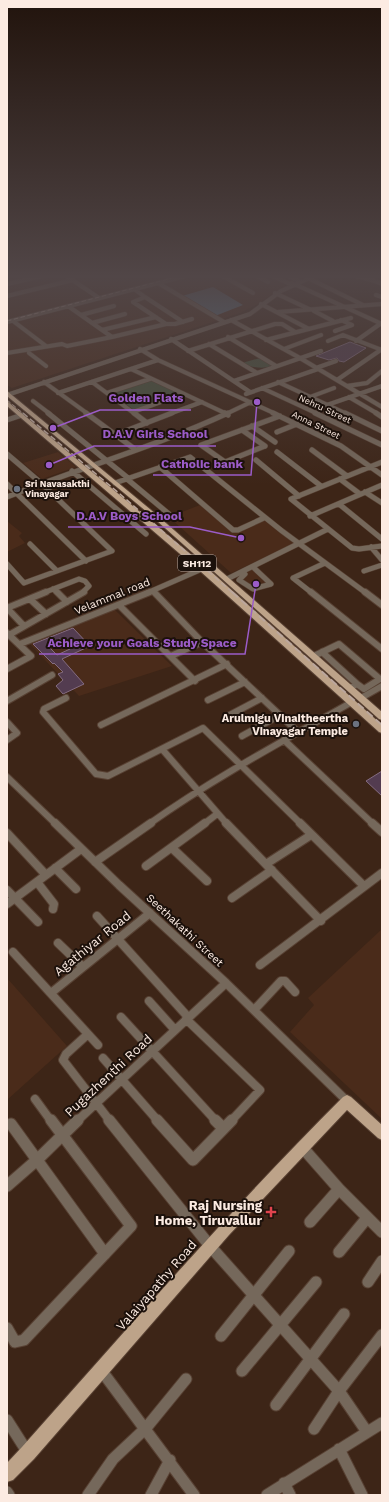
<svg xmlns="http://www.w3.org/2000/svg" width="389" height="1502" font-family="'Work Sans',sans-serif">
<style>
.built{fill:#4a2b1a}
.green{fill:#46513c}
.water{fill:#577b93}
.building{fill:#533c50;stroke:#846c81;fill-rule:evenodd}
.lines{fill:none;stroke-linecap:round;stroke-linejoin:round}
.minor-far4-casing{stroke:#584133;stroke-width:5}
.minor-far3-casing{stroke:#584133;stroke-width:6}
.minor-far2-casing{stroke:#584133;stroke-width:8}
.minor-far1-casing{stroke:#584133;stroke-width:10}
.minor-casing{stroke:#584133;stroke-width:13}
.major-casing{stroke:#584133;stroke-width:2}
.minor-far4{stroke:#75685b;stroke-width:4}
.minor-far3{stroke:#75685b;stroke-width:5}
.minor-far2{stroke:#75685b;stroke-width:6}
.minor-far1{stroke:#75685b;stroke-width:8}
.minor{stroke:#75685b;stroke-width:11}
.major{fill:#bda389;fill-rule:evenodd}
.rail-far2{stroke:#bba79d;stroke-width:1;stroke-dasharray:4.5 2.5;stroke-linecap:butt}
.rail-far1{stroke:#bba79d;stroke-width:1.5;stroke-dasharray:6 3;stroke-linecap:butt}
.rail{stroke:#bba79d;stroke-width:2;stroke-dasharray:8 4;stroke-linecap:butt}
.worship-dot{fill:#6b7280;stroke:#1c110b;stroke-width:1.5}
.health-dot{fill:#e0444e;stroke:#1c110b;stroke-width:1.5}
.labels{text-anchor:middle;stroke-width:4;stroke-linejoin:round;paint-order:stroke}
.far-street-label{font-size:9px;fill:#fcebe2;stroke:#1c110b}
.far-poi-label{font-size:9px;font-weight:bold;fill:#fcebe2;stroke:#1c110b;text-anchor:start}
.shield{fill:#1c110b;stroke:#b9aaa2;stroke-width:1}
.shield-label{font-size:10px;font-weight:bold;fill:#fcebe2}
.street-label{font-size:11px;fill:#fcebe2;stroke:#1c110b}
.poi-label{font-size:11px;font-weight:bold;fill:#fcebe2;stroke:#1c110b;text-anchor:end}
.near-street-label{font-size:13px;fill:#fcebe2;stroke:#1c110b}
.near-poi-label{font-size:13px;font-weight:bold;fill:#fcebe2;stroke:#1c110b;text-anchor:end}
.leader{fill:none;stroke:#9b5cc8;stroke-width:1.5}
.callout-dot{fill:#9b5cc8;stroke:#1c110b;stroke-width:1.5}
.callout-label{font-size:12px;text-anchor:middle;font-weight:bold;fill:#9b5cc8;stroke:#1c110b;stroke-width:4;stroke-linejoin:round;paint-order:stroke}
</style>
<rect width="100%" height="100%" fill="#3d2517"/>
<path class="built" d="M7,275H307L292,281L256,305L240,313L12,388L7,385Z
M58,452L76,467L42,479L23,463Z
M200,505L234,532L265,520L296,544L231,573L169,517Z
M7,521L22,533L19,536L25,543L7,552Z
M253,567L271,584L253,589L240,577Z
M114,609L172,666L79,696L29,643Z
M382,929V1119L290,1032L314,1005L308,998Z
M7,978L67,1046L7,1100Z"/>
<path class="green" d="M260,358L273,366C264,369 251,368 242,363Z
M150,379L180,394L135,411L109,391Z"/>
<path class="water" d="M213,287L243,305L215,316L182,296Z"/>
<path class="building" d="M350,342L366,348L344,362L339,361L337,358L329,360L316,356Z
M73,628L90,646L62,659L84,684L63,694L56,686L63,680L58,674L63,672L54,663L53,664L33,644ZM60,639L70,649L57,655L47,645Z
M382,771V796L366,781Z"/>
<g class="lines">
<defs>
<path id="minor-far4" d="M65,275L99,298
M221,275L253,293
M255,275L268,282
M271,275L290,284
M285,275L299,281
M353,275C363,279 373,279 382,284
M369,275L374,277
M308,278L363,305
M158,283L224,322
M292,283L382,324
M7,284L47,275
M134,289L145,297L133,302L166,324H175L192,319
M275,293L309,309
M376,295L382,297
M7,296L73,280
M145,297L183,322
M261,304L309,329
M68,306L112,337L166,324
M314,311L333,321
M278,312L382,304
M81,315L114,306
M231,320L300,358L382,407
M13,321L46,346
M7,322L189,275
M92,323L125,314
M102,330L156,317
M335,331L352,325L341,320
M228,337L276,366
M171,339L250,392
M266,340L351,318
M328,341L343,335L382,350
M356,341L380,324
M209,344L257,373
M140,349L158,360L276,414
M284,349L321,335
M188,351L275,324H282L295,332
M7,353L62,344L67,346L112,337
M29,353L46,366
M316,368L336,361
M131,369L227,414
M337,380L382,349
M234,381L321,351
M44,382L88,414
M92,382L135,414
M278,382L347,414
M347,386L367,383L382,371
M262,388L318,414
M58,393L158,360
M107,393L150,379
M246,394L318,369
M7,395L250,314L281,291L316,275
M310,397L334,388
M349,397L378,414
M33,401L50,414
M327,405L382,386
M133,412L183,394
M169,414L202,402
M226,414L251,402"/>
<path id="minor-far3" d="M48,413L128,478
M86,413L136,450
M134,413L147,423
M225,413L228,415
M273,413L341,446L382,475
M315,413L382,445
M345,413L382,431
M376,413L382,417
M7,420L22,415
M252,426L275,442
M242,430L265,446
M277,432L297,424
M115,435L172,413
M265,446L225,462L201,445L280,416
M312,450L347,476
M277,452L321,486
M7,454L41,483L112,551L24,583L7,564
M256,460L299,496
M382,462L291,499L352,548L359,549L382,546
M160,467L233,530H238L264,518
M72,471L146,534
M127,479L169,514
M340,479L360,494
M115,483L190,457L282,531L366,593
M7,484L86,561
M365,492L382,503
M7,497C80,468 157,446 228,413
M339,504L382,539
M310,516L382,485
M30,544L56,570
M371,547L382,560
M364,571L382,565
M245,574L239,580L253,589L271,584L253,567
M227,579L328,529
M53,589L58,593
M153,591L155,593
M43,593L79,579L85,581L89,586L82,593
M147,593L211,565
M312,593L293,578L325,563"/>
<path id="minor-far2" d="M57,592L67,602
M154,592L202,642L298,732
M311,592L382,649
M365,592L382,605
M30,599L46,614
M119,605L195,681
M7,608L46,592
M7,608L24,626
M7,633L31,656L7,669
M9,635L84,592
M20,644L150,592
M322,652L357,684
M171,656L202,642
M314,656L339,644L380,679L364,689L357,684L350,688
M66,698L44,709L43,712L96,774L108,776L203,728L301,824
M361,698L382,686
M208,700L245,682
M7,701L52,675
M226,717L262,698
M7,722L17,733L7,740
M101,725L227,664
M242,736L280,715
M284,740L373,824
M162,749L227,824
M7,777L56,824
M149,824C214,778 283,741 352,702
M204,824L217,814"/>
<path id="minor-far1" d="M55,823L119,885L226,983L347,1101
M226,823L321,921
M300,823L364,886
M372,823L382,832
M7,833L46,875
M172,848L207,881
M95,862L151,823
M266,864L311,835
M146,866L205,823
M55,868L76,889
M37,882L54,904L53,909
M7,890L38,922
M232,898L272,870
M7,904L81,849
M97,916L188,1017
M58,943L83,967
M13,952L98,1045
M260,965L382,873
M51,993L150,913
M149,1001L175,1030
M254,1010L281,981H285L295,992
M121,1017L216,1121
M186,1019L260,1090L231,1121
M88,1034L66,1054L63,1060L110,1121
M103,1058L158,1121
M35,1099L51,1121
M77,1121L226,983"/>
<path id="minor" d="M109,1120L210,1246L339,1391L367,1432
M157,1120L193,1160L232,1120
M215,1120L223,1128
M11,1124L105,1254
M302,1147L339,1189L382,1232
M7,1186L38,1159L78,1120
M310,1222L339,1189
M339,1252L367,1218
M368,1282L382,1261
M7,1328L15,1342L24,1340L131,1226L51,1120
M221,1336L289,1251
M101,1370L194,1495
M242,1371L316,1282
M276,1405L344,1314
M7,1420L28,1453
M314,1429L339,1391L382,1335
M339,1449L362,1495
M284,1483L290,1495
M7,1492L9,1495
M88,1495L113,1459L146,1428L186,1379
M151,1495L170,1460
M267,1495L382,1423"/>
<path id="major" d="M7,391L151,510L382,712V720L379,719L147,512L7,396Z
M7,401L206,567L382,725V733L379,732L200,571L7,406Z
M347,1095L351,1097L382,1125V1140L378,1138L347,1110L229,1235L34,1459L13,1480L7,1482V1463L22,1447C127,1329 231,1209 343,1097Z"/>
</defs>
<use href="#minor-far4" class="minor-far4-casing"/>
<use href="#minor-far3" class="minor-far3-casing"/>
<use href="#minor-far2" class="minor-far2-casing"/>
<use href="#minor-far1" class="minor-far1-casing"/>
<use href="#minor" class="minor-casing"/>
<use href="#major" class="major-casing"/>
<use href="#minor-far4" class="minor-far4"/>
<use href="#minor-far3" class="minor-far3"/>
<use href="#minor-far2" class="minor-far2"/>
<use href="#minor-far1" class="minor-far1"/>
<use href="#minor" class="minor"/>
<use href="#major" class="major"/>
<path class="rail-far2" d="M7,321L184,275
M7,400L24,414"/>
<path class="rail-far1" d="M23,413L120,494L233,593"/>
<path class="rail" d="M232,592L382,725"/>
</g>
<linearGradient id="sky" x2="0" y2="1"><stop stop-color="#22140d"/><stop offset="0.57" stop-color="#514647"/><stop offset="1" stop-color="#514647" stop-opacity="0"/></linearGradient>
<rect width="389" height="485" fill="url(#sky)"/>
<g class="worship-dot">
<circle cx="17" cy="489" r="4"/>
<circle cx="356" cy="724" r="4"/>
</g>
<path class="health-dot" d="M269 1206h4v4h4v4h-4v4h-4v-4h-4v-4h4z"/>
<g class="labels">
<g class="far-street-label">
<text transform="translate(325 409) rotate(25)" y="3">Nehru Street</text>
<text transform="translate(316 425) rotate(26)" y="3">Anna Street</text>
</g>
<g class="far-poi-label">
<text x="25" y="487">Sri Navasakthi<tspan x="25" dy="10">Vinayagar</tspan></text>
</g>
<rect class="shield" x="178" y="555" width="38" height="16" rx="3"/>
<g class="shield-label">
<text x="197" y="567">SH112</text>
</g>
<g class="street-label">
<text transform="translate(112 596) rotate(-22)" y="4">Velammal road</text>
<text transform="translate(185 930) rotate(43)" y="4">Seethakathi Street</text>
</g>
<g class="poi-label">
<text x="348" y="722">Arulmigu Vinaitheertha<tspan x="348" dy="13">Vinayagar Temple</tspan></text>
</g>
<g class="near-street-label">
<text transform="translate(92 943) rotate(-39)" y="5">Agathiyar Road</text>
<text transform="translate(108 1075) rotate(-43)" y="5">Pugazhenthi Road</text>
<text transform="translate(156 1285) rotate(-49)" y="5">Valaiyapathy Road</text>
</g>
<g class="near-poi-label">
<text x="262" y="1210">Raj Nursing<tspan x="262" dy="15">Home, Tiruvallur</tspan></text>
</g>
</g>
<path class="leader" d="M53 428L100 410H191M49 465L94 446H216M257 402L251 475H153M241 538L190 527H68M256 584L245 654H39"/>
<g class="callout-dot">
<circle cx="53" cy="428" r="4"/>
<circle cx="49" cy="465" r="4"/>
<circle cx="257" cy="402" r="4"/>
<circle cx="241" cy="538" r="4"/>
<circle cx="256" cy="584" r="4"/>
</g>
<g class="callout-label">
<text x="146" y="402">Golden Flats</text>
<text x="155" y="438">D.A.V Girls School</text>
<text x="202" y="468">Catholic bank</text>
<text x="129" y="520">D.A.V Boys School</text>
<text x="142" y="647">Achieve your Goals Study Space</text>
</g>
<rect width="389" height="1502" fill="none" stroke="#fcebe2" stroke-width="16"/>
</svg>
